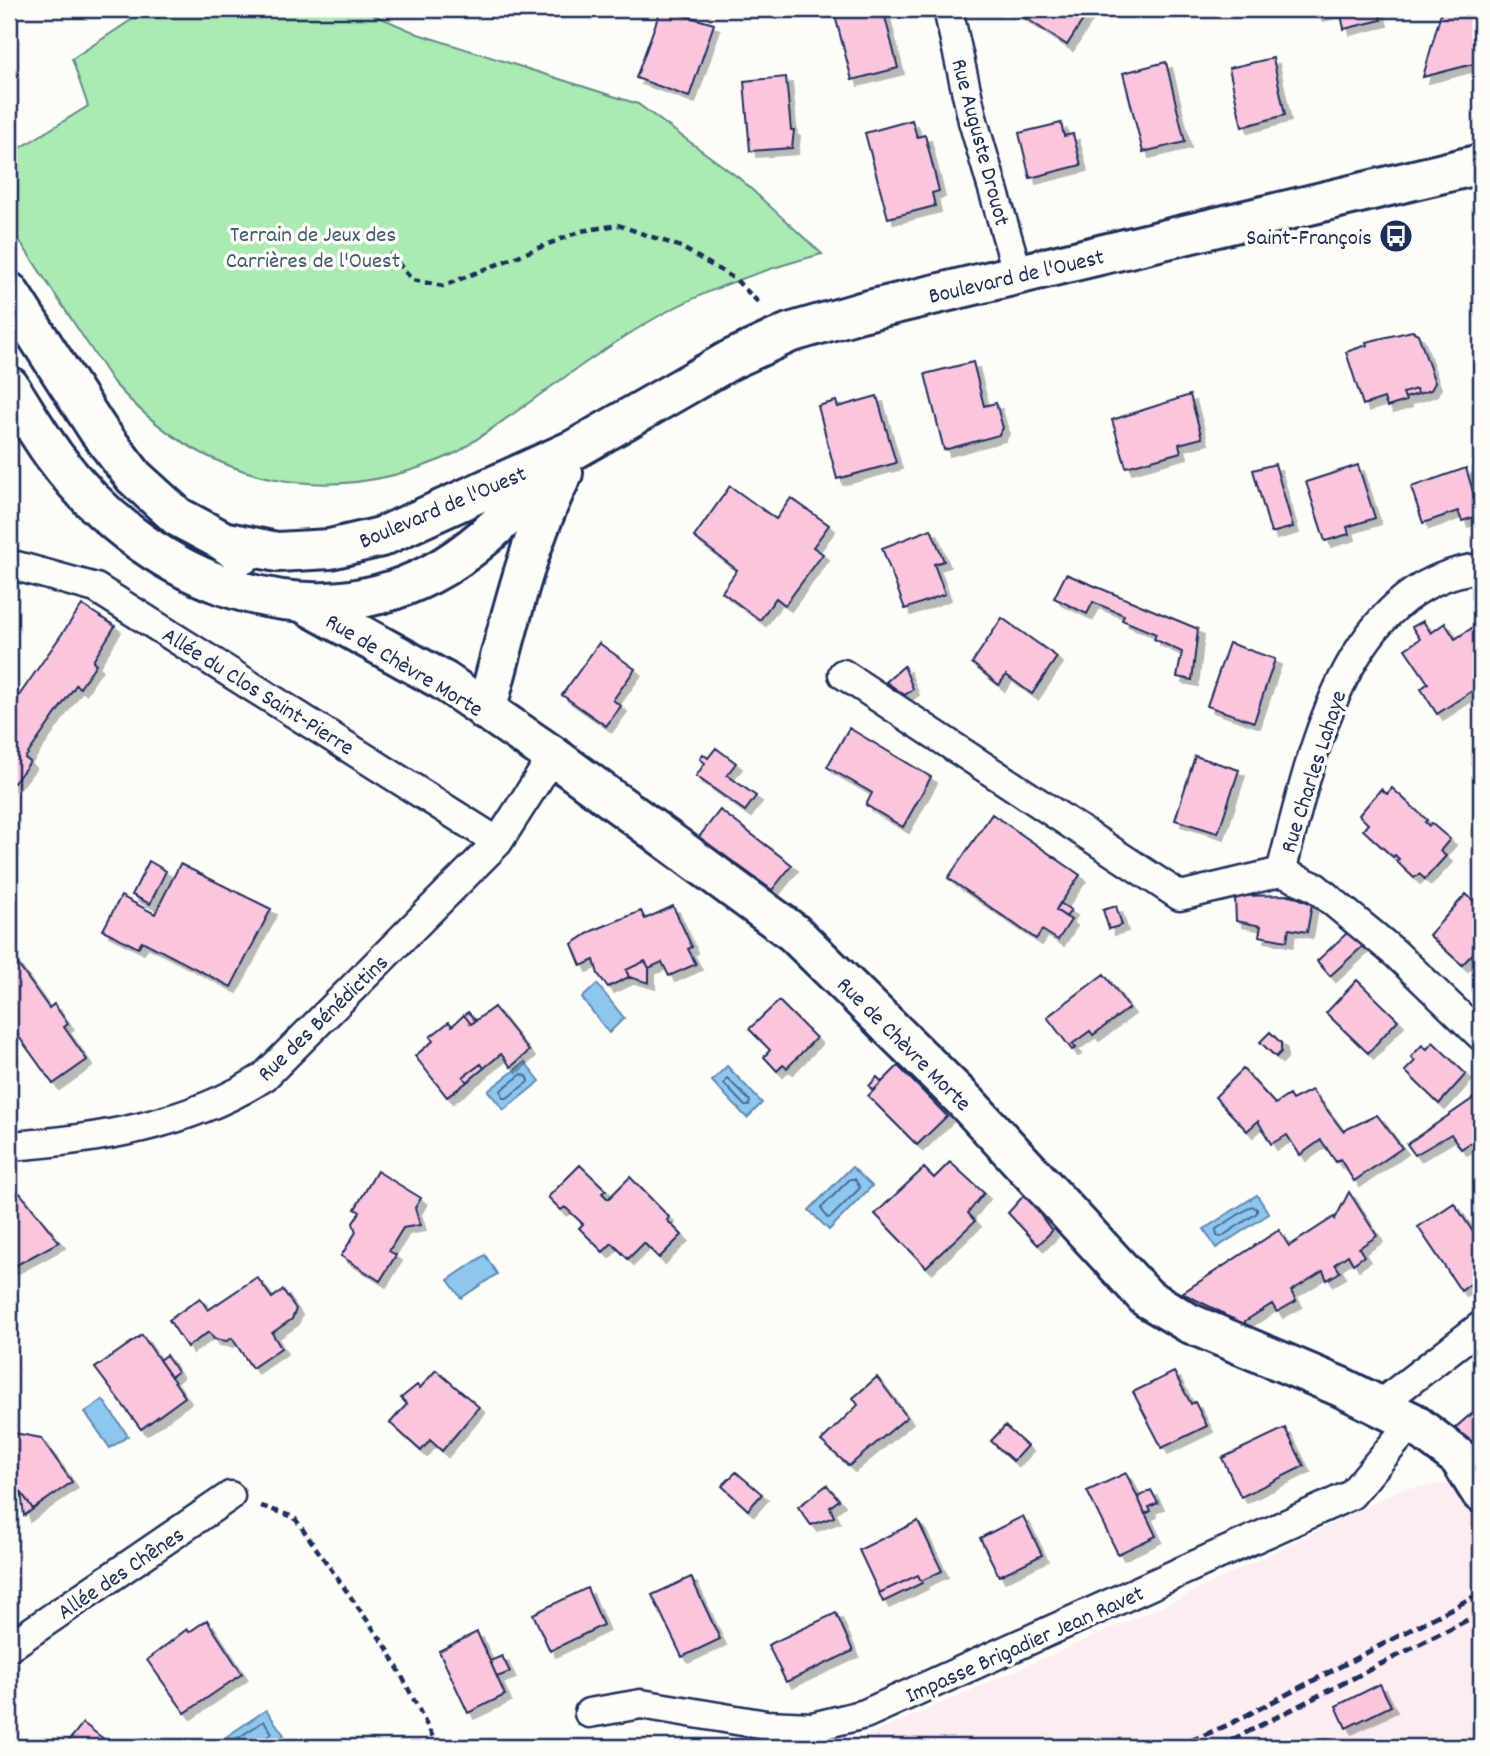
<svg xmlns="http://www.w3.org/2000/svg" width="1490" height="1756" font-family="Dekko,sans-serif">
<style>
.built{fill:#fdecf0}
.green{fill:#aaeab3;stroke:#628c88;stroke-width:2}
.water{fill:#8dc7ed;stroke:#5f8ab4;stroke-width:2}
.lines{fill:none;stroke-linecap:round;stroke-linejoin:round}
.shore{stroke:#496c97;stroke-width:2}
.building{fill:#fcc5de;stroke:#1b2f5e;stroke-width:2;filter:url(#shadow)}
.street-casing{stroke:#1b2f5e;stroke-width:33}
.secondary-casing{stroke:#1b2f5e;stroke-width:44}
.primary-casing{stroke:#1b2f5e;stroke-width:44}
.path{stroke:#1b2f5e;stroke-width:4.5;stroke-dasharray:7 5;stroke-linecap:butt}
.street{stroke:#fdfcf7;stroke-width:28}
.secondary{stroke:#fdfcf7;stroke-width:38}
.primary{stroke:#fdfcf7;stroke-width:38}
.rail{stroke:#1b2f5e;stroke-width:5;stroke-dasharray:10 5;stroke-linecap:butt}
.labels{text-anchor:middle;stroke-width:7;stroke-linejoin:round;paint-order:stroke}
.street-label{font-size:23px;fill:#1b2f5e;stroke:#fdfcf7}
.park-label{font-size:23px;fill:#3f5e73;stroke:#fdfcf7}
.poi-label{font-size:23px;fill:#1b2f5e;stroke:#fdfcf7;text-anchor:end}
</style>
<defs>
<filter id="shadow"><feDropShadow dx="6" dy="6" stdDeviation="0" flood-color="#0004"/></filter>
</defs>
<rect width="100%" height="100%" fill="#fdfcf7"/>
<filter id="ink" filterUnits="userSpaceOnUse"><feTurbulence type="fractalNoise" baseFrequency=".0143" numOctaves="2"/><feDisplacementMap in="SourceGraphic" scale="14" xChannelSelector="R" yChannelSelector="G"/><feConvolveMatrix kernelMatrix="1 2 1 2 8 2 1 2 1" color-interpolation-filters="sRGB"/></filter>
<g filter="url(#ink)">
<path class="built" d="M1454,1483L1477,1515L1481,1514V1747H842L1179,1599L1402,1489Z"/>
<path class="green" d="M148,9H361L418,34L638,104L739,178L822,254C765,269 709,288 657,317C588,357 524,408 458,452C332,511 206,487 113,382L9,225V155L88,106L72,59Z"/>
<path class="water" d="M597,984L624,1018L609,1033L582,998Z
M525,1062L540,1081L504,1110L488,1091Z
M727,1066L762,1103L747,1118L712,1081Z
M852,1167L872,1186L829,1230L809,1210Z
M1257,1195L1269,1214L1216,1248L1204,1229Z
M485,1255L497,1274L461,1298L448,1280Z
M103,1400L128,1436L110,1448L85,1412Z
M266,1710L284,1735L265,1747H211Z"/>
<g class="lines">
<path class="shore" d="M522,1074L528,1077V1082L507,1098H503L501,1090Z
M727,1078L750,1101L749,1106H745L724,1084Z
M850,1179H855L860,1188L831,1217L827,1218L821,1208Z
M1252,1206L1257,1209V1213L1221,1237L1217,1236L1216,1229Z
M224,1747L264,1721L272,1733L264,1740L263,1747"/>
</g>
<path class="building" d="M661,9L714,24L689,97L636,78Z
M846,9H883L898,68L852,80L834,12Z
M1012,9H1090L1067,45Z
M1314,9H1378L1381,20L1344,29L1340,10L1316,15Z
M1442,9H1481V62L1423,77Z
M1273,58L1285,115L1242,127L1229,68Z
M1166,62L1185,142L1143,152L1123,73Z
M786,77L791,130H794L792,148L750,151L744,81Z
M912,120L917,137L925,135L939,191L932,193L935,206L888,218L865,133Z
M1061,123L1064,136L1073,134L1081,165L1030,178L1019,133Z
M1412,331L1418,334L1435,383L1431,390L1418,394L1416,389L1403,393L1406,401L1387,407L1384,398L1363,405L1346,352L1367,345L1366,342Z
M973,362L984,406L996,403L1003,428L999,435L944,450L925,374Z
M1416,389L1418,394L1405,398L1403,393Z
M1190,395L1202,438L1179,444L1181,452L1126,467L1112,420Z
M877,396L896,463L837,479L818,406L836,401L838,407Z
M1275,464L1293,527L1271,533L1253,470Z
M1358,465L1375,518L1347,527L1349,534L1325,541L1306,482Z
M1466,468L1480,515L1462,521L1458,511L1423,523L1411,487Z
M730,486L776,519L791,498L829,525L813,547L823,554L785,605L776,598L760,620L722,592L737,570L694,537Z
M931,529L944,561L934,564L945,594L905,609L882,548Z
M1066,574L1198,629L1192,680L1177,677L1182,652L1154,639L1156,634L1122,620L1124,615L1093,602L1087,614L1054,598Z
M82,605L115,626L93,661L96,664L80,688L76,685L25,758L30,762L14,783L11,781L9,784V710Z
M1002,618L1057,657L1032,694L1006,675L999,685L972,663Z
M1423,621L1431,633L1445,623L1455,639L1481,622V685L1437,714L1421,689L1428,683L1405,649L1420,639L1412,627Z
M599,643L635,669L613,700L621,706L606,726L562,695Z
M1229,643L1275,659L1254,722L1207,706Z
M904,666L913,689L905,695L886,682Z
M849,728L931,777L903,827L866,805L872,793L827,767Z
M716,748L736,763L727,775L756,796L745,811L696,776L705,763L700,759L703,754L708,758Z
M1195,756L1239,770L1218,833L1175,820Z
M1392,788L1427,820L1425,822L1429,826L1431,823L1450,839L1440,851L1446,856L1425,879L1419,874L1414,878L1396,861L1399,859L1395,855L1393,857L1363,830L1368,824L1359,815L1381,789L1387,794Z
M720,810L792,865L772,890L699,837Z
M992,814L1080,875L1056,910L1071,920L1058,940L1042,930L1036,939L948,878Z
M149,861L166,871L150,904L132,895Z
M180,864L271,909L231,987L142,941L138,948L103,930L121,896L155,914Z
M1466,894L1481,908V945L1462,965L1429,935Z
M1291,895L1312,904L1307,932L1289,929L1287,941L1259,936L1261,926L1236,921L1235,896Z
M1060,903L1071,910L1066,917L1056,910Z
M673,906L692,947L688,949L696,964L669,976L662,962L649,968L645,961L626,970L629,977L608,987L598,974L594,960L581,966L572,944L592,931L641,911L645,919Z
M1116,906L1122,925L1109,929L1103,910Z
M1348,932L1364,945L1330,976L1317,961Z
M9,952L49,1008L54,1004L68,1024L64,1027L87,1060L53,1084L9,1023Z
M645,961L649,968V983L629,977L626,970Z
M1104,974L1129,1008L1093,1035L1090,1031L1072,1044L1076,1048L1072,1050L1047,1017Z
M1357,980L1398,1020L1368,1053L1326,1013Z
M779,1001L816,1038L787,1068L783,1065L777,1071L764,1057L770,1050L749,1029Z
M494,1007L529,1051L511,1067L501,1054L484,1068L481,1064L463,1077L467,1082L447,1097L415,1056L433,1041L430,1037L449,1022L452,1026L464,1015L471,1024Z
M468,1012L476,1021L471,1024L464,1015Z
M1270,1032L1281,1043V1052L1276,1057L1260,1042Z
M1433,1042L1466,1074L1439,1104L1405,1071L1415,1061L1411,1057L1422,1045L1427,1049Z
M481,1064L484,1068L467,1082L463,1077Z
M898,1066L947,1116L917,1145L868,1096Z
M1243,1069L1275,1104L1289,1095L1292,1100L1312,1090L1343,1131L1377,1115L1402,1148L1354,1181L1340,1159L1336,1162L1321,1140L1300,1155L1287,1135L1271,1144L1258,1121L1247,1131L1215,1097Z
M877,1077L882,1082L873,1091L869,1086Z
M1481,1093V1136L1461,1149L1451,1134L1415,1155L1407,1144Z
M950,1162L984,1193L968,1213L975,1221L926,1267L875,1214L924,1168L934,1178Z
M580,1165L606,1190L602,1193L608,1199L630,1177L669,1217L667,1220L682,1235L659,1258L644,1243L628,1259L612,1243L603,1252L579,1228L583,1224L565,1207L561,1210L548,1197Z
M377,1171L421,1198L415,1208L420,1225L403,1228L389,1251L396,1255L380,1281L341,1256L356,1232L353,1223L360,1212L355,1209Z
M1349,1192L1377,1236L1359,1248L1364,1256L1353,1264L1348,1255L1335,1264L1340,1272L1327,1280L1323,1271L1291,1291L1296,1301L1277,1312L1272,1304L1245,1321V1329L1233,1325L1223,1313L1182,1293L1279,1230L1289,1246L1334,1217L1335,1219Z
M20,1193L59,1242L9,1269V1201Z
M1025,1194L1052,1231L1038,1245L1008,1213Z
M1454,1203L1481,1244V1276L1461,1291L1418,1227Z
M257,1277L272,1298L283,1290L296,1309L292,1319L272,1333L281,1348L252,1368L232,1338L227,1341L214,1339L209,1332L187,1347L169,1320L200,1298L208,1310Z
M142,1335L185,1397L141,1429L95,1368Z
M166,1355L177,1372L171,1377L159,1360Z
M436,1370L479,1407L442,1451L430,1440L421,1451L390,1423L407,1404L401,1398L417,1385L420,1388Z
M1174,1372L1191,1404L1195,1402L1207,1426L1162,1448L1133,1392Z
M877,1377L907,1417L849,1466L821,1441L858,1405L853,1398Z
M1481,1405V1435L1468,1445L1455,1428Z
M1005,1426L1027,1446L1013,1461L991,1441Z
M1285,1428L1304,1466L1241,1497L1222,1458Z
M9,1432L41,1438L72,1482L33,1509L13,1481H9Z
M736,1472L762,1494L748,1510L722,1486Z
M1126,1473L1156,1536L1118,1554L1087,1491Z
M827,1485L839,1500L830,1507L834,1517L811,1525L798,1507Z
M1151,1490L1158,1503L1149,1507L1151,1511L1145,1514L1138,1497Z
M21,1492L33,1509L24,1516Z
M1023,1516L1042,1555L999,1576L980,1538Z
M918,1521L942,1571L921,1581L918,1575L879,1593L859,1550Z
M918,1575L922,1583L883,1602L879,1593Z
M691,1577L720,1639L682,1657L652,1595Z
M587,1588L603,1625L550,1651L533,1614Z
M836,1613L853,1651L786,1682L768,1645Z
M207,1620L242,1674L185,1713L147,1660L187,1629L189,1632Z
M477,1632L505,1695L468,1713L439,1651Z
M502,1656L510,1672L497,1677L490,1661Z
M1380,1684L1391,1706L1346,1728L1336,1706Z
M83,1723L114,1747H64Z"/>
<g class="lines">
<defs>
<path id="street" d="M948,9L973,121L1018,274
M9,564L96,588L498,842
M1481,568C1343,583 1310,763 1281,872L1315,887L1395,953L1481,1036
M843,674L1180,896L1281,872
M9,1146C96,1140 190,1125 264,1077L498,842L553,756
M1379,1405L1481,1326
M9,1647L230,1496
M589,1713L641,1704L766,1725L812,1727L865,1714L1351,1495L1412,1422"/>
<path id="secondary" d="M307,605L444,681L553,756L794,933L967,1103L1147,1298L1189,1323L1341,1387L1412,1422L1459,1458L1481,1493"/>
<path id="primary" d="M9,292L98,430L134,477L178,517L223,541L242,555
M9,386C24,409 38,434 55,457C140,573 295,645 431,574C479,549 518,505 556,468
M223,541L277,552L330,549L381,537L575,449L730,360L789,333L861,312L1481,164
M486,711C508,630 525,548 563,473"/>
</defs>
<use href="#street" class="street-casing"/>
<use href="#secondary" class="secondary-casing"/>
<use href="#primary" class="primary-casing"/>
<path class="path" d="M390,253L412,280L443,286L581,231L618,225L681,247L735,279L761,305
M261,1506L294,1517L389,1651L438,1747"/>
<use href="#street" class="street"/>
<use href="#secondary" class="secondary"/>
<use href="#primary" class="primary"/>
<path class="rail" d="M1176,1747L1228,1725L1481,1593
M1218,1747L1481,1613"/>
</g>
</g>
<defs>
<symbol id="bus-disc" viewBox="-11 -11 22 22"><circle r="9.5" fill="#1b2f5e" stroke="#fdfcf7"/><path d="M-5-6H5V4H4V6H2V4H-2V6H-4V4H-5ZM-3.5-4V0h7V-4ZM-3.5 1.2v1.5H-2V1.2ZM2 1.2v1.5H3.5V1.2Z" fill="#fff"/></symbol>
</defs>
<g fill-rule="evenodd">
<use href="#bus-disc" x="1377" y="217" width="38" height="38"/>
</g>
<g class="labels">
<g class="street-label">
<text transform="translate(982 142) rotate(75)" y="8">Rue Auguste Drouot</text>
<text transform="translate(1016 275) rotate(-13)" y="8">Boulevard de l'Ouest</text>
<text transform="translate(442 506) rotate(-23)" y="8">Boulevard de l'Ouest</text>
<text transform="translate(405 664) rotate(31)" y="8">Rue de Chèvre Morte</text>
<text transform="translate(259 690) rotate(32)" y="8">Allée du Clos Saint-Pierre</text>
<text transform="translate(1312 771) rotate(-72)" y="8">Rue Charles Lahaye</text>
<text transform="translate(322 1017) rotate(-44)" y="8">Rue des Bénédictins</text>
<text transform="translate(905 1043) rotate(45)" y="8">Rue de Chèvre Morte</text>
<text transform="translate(120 1572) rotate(-34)" y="8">Allée des Chênes</text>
<text transform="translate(1024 1643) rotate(-24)" y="8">Impasse Brigadier Jean Ravet</text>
</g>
<g class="park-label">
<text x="313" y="241">Terrain de Jeux des<tspan x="313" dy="26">Carrières de l'Ouest</tspan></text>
</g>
<g class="poi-label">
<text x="1372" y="244">Saint-François</text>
</g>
</g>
<rect width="1490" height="1756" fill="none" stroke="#fdfcf7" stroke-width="35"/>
<rect x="18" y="18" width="1455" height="1721" fill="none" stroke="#1b2f5e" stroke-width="2.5" filter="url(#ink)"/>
</svg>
